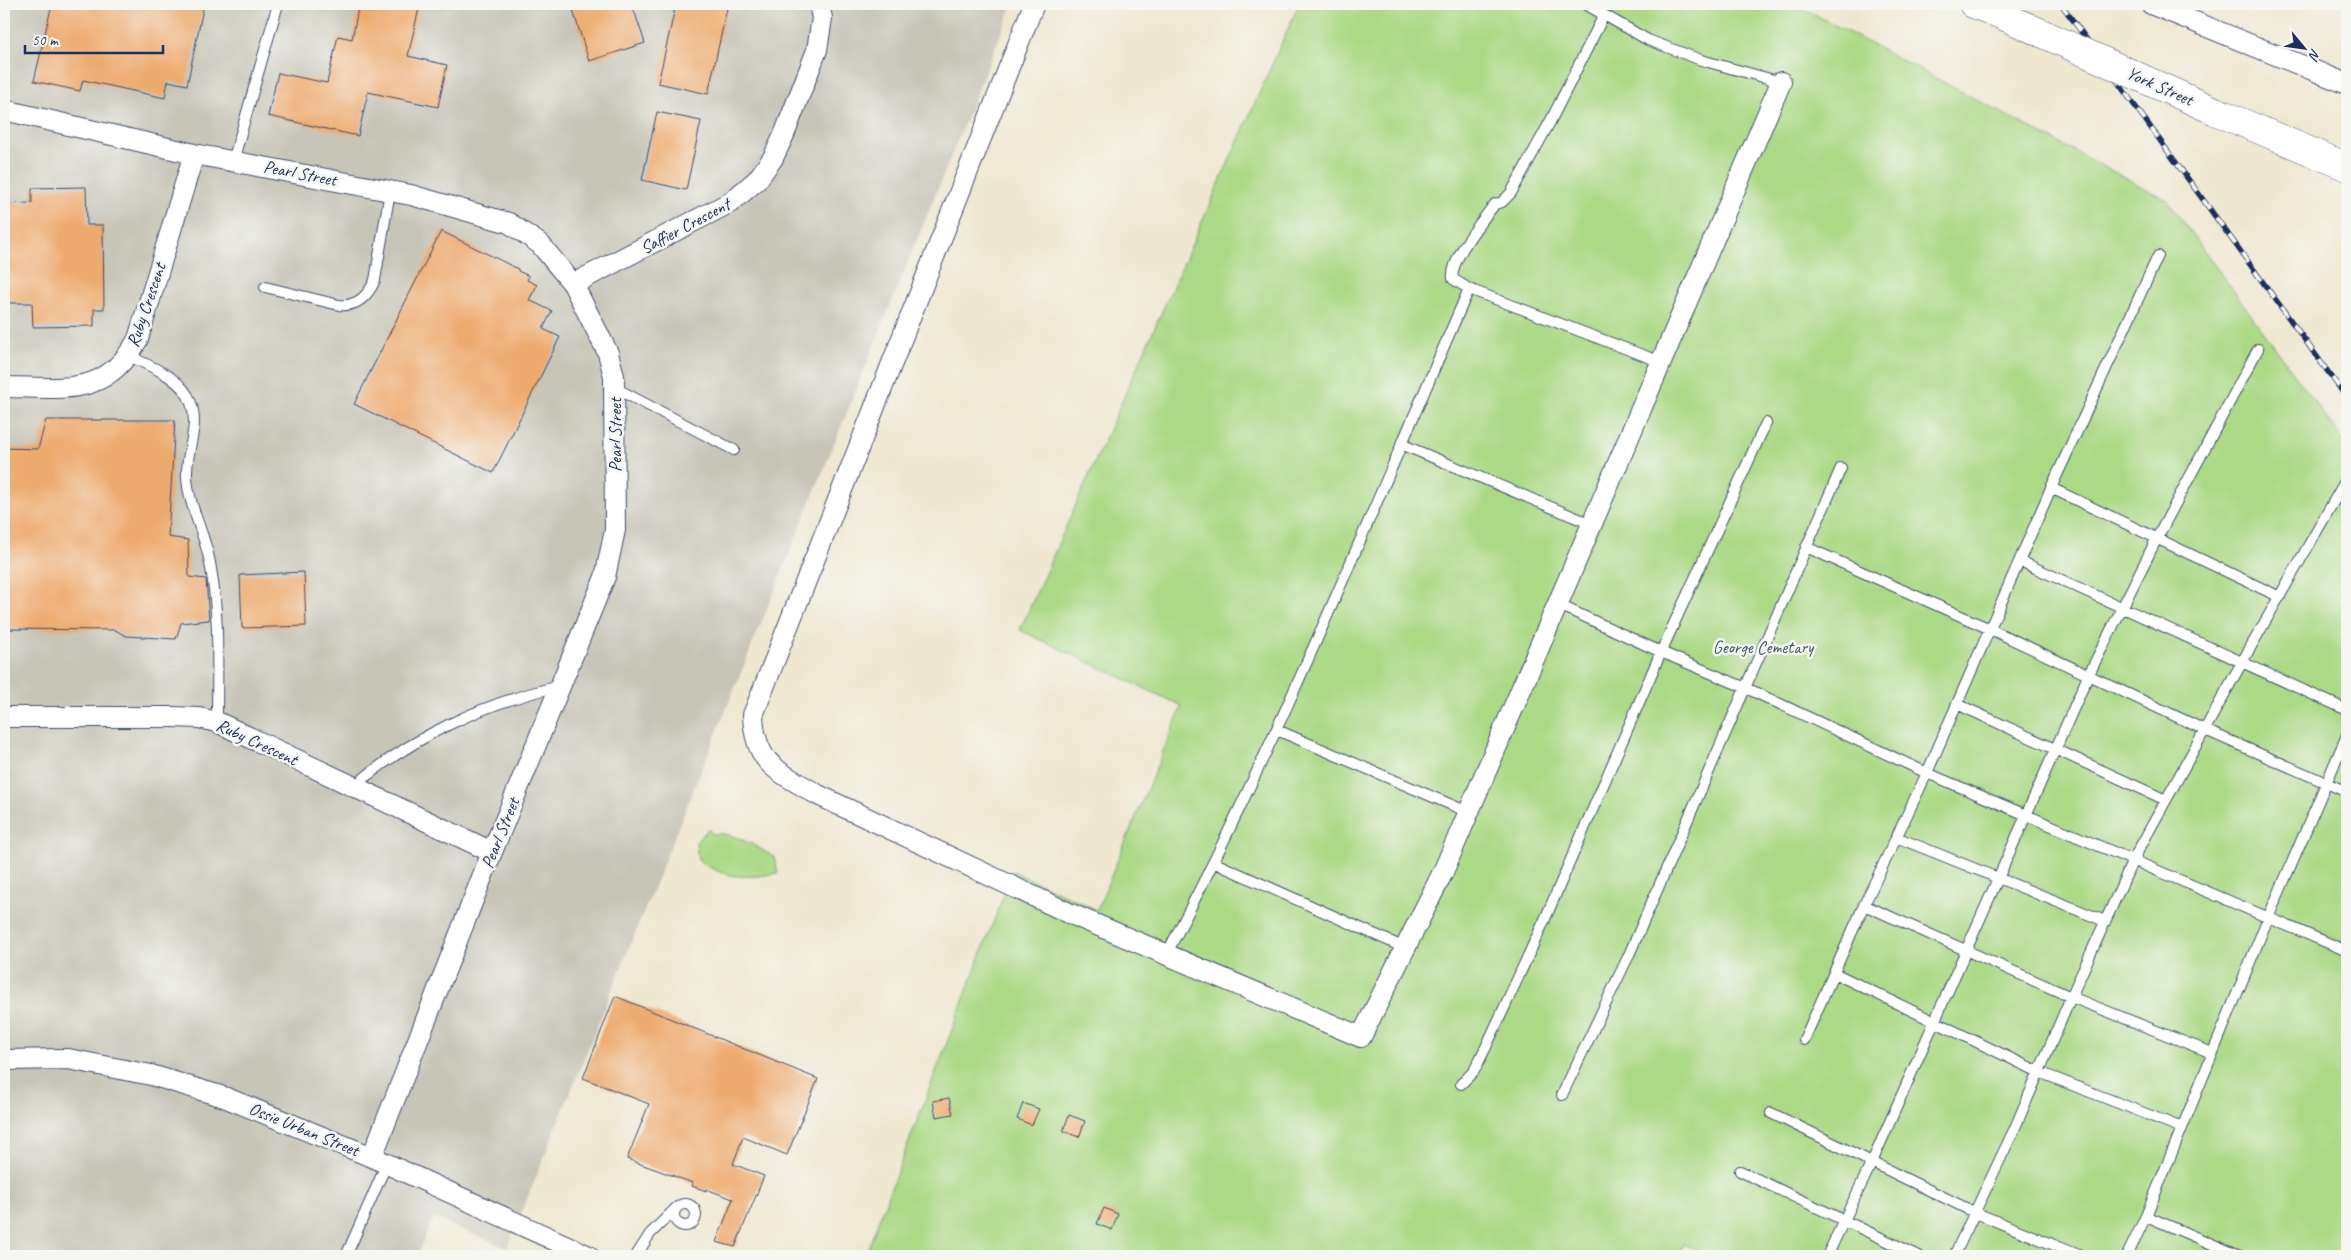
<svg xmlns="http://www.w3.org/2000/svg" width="2351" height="1260" font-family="Caveat,sans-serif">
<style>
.industrial{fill:#c7c5b8}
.green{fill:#acd986;stroke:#648472}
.building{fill:#eeab70}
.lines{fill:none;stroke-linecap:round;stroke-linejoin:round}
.service-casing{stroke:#3b4b6f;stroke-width:12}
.minor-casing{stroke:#3b4b6f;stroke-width:22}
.secondary-casing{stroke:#3b4b6f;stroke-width:29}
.service{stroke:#fff;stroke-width:10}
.minor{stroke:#fff;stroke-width:20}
.secondary{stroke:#fff;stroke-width:28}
.rail-casing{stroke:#1b2f5e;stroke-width:5.5}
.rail{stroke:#f6f6f2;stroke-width:4;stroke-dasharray:11;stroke-linecap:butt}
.secondary-bridge-casing{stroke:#3b4b6f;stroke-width:29;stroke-linecap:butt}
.secondary-bridge{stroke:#fff;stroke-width:28}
.labels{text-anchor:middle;stroke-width:5;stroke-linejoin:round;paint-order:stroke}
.street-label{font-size:18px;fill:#1b2f5e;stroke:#f6f6f2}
.park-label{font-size:18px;fill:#3f5a68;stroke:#f6f6f2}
</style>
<rect width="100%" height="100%" fill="#f6f6f2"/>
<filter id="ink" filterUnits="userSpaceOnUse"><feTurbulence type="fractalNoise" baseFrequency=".02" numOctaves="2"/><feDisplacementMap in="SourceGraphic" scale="10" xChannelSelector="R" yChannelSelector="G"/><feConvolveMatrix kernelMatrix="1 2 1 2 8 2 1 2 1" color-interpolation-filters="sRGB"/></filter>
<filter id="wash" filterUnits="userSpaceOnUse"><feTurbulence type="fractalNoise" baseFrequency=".0096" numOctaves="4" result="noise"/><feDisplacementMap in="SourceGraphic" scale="20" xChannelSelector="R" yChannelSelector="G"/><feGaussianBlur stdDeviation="1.12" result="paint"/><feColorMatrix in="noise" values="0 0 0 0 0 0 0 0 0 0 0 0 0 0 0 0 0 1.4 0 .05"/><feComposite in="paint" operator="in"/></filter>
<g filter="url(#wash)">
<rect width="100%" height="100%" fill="#efe7cf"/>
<path class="industrial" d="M4,4H1013L507,1248L433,1218L417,1256H4Z"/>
<path class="green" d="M1299,4H1795L2167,200L2347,446V1256H1710L1683,1244L1678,1256H865L1013,871L1097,910L1182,706L1020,630Z
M708,829L713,834C730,830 759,848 774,857L778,873C747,879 724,879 698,860L696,842Z"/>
<g id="blocks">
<path class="building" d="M52,4H204L187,85L168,81L165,98L83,80L80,91L34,81Z
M359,4H378L399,9L401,4H420L408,56L447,65L438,107L368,92L358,136L268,116L278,73L327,83L338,36L352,39Z
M571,4H632L645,43L589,61Z
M676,4H728L708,94L658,83Z
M657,112L701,121L686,190L642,180Z
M86,187L87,225H103L104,309H94V326L33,327L32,303H5L4,204L32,203V188Z
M441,231L518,269V271L529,276L527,280L537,285L529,300L552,311L543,329L560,337L493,473L354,404Z
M46,420H175L168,537L188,540L189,577L206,579L209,620L181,623L176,639L126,636L115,630L4,629V448L38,449Z
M304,572L306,626L242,628L240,575Z
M615,996L818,1079L787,1155L743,1137L733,1164L764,1176L735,1247L716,1242L733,1199L706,1189V1191L692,1186L693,1183L627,1159L649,1104L583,1078Z
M949,1098L953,1114L936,1117L933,1101Z
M1023,1103L1039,1109L1032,1125L1017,1119Z
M1069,1115L1085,1121L1079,1137L1063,1131Z
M1104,1208L1118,1214L1112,1230L1097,1224Z"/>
</g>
</g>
<g filter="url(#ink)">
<use href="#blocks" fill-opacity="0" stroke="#3b4b6f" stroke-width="1"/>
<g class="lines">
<defs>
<path id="service" d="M1585,4L1648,40L1701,60L1781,82
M233,161L278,4
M265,287L339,305C357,307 368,296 375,280L390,191
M1469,289L1661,362
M129,356C150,366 183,378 191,403C200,428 185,452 187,478C189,507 205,534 210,563C220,615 217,669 217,722
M615,388L734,450
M1401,444L1591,524
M2051,488L2280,597
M1806,547L1990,629L2205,730L2347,792
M2020,561L2347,710
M1557,604L1661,652L1746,688L1927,773L2347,951
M1957,704L2166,800
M1277,730L1468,812
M353,787C412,737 485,702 561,686
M1896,837L2105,921
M1215,863L1405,948
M1864,905L2071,997L2212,1053
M1166,955C1280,739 1371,512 1469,289L1453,279C1449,261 1483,219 1495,204L1502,202L1511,193L1550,122L1604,15
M1834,973L2039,1072L2182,1128
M1804,1040L1864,905L1927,773L2051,488L2158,256
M1461,1084L1474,1071L1487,1045L1545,919L1661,652L1766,423
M1562,1095L1628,957L1841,468
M1771,1113L1976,1213L2081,1256
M1740,1171L1919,1256
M674 1215a11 11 0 1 1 22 0a11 11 0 1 1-22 0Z
M2146,1216L2240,1256
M346,1256L387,1163
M636,1256L650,1234L676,1208
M1827,1256L1872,1162L2088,676L2157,538L2258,349
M1954,1256L2014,1130L2071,997L2133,860L2241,664L2347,478
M2127,1256L2146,1216L2268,918L2347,735"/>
<path id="minor" d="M1034,4L753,715C755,766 779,771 818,795L1071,914L1361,1037L1443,872L1781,82
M2151,4L2347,84
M4,110L194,154L411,195L509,223L540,244L573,284L608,353L614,376L615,530L605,577L492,852L372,1157
M573,284L731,202L757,180L773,158L784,135L817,50L822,18L819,4
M4,387C63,387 105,399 138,339L194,154
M4,717H173L199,718L217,722L492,852
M4,1060L68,1059L151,1075L224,1097L372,1157L589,1256"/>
<path id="secondary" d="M1973,4L2001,15
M2215,111L2347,167"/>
</defs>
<use href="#service" class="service-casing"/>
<use href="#minor" class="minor-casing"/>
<use href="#secondary" class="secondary-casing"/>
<use href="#service" class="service"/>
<use href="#minor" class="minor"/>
<use href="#secondary" class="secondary"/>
<defs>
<path id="rail" d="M2061,4L2347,398"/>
</defs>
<use href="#rail" class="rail-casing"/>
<use href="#rail" class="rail"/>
<defs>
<path id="secondary-bridge" d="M2001,15L2215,111"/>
</defs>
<use href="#secondary-bridge" class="secondary-bridge-casing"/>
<use href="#secondary-bridge" class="secondary-bridge"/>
</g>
</g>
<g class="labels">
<g class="street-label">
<text transform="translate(2160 86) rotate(24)" y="6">York Street</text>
<text transform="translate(300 173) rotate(11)" y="6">Pearl Street</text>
<text transform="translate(685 226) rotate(-28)" y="6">Saffier Crescent</text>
<text transform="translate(146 305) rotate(-71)" y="6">Ruby Crescent</text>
<text transform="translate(615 435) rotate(-90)" y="6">Pearl Street</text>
<text transform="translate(257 742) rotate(25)" y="6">Ruby Crescent</text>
<text transform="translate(500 833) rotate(-68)" y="6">Pearl Street</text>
<text transform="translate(304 1129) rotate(22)" y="6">Ossie Urban Street</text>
</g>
<g class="park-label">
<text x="1763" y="653">George Cemetary</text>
</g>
</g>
<rect width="2351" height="1260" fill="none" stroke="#f6f6f2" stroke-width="20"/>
<g transform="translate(2304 48) rotate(119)" stroke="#f6f6f2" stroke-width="4" paint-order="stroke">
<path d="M0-4L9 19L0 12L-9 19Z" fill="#1b2f5e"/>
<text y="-8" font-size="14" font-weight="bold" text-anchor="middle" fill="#1b2f5e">N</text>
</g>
<path d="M25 45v8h138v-8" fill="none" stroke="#1b2f5e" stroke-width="2.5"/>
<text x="32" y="45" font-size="15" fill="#1b2f5e" stroke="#f6f6f2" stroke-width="4" paint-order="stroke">50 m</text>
</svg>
